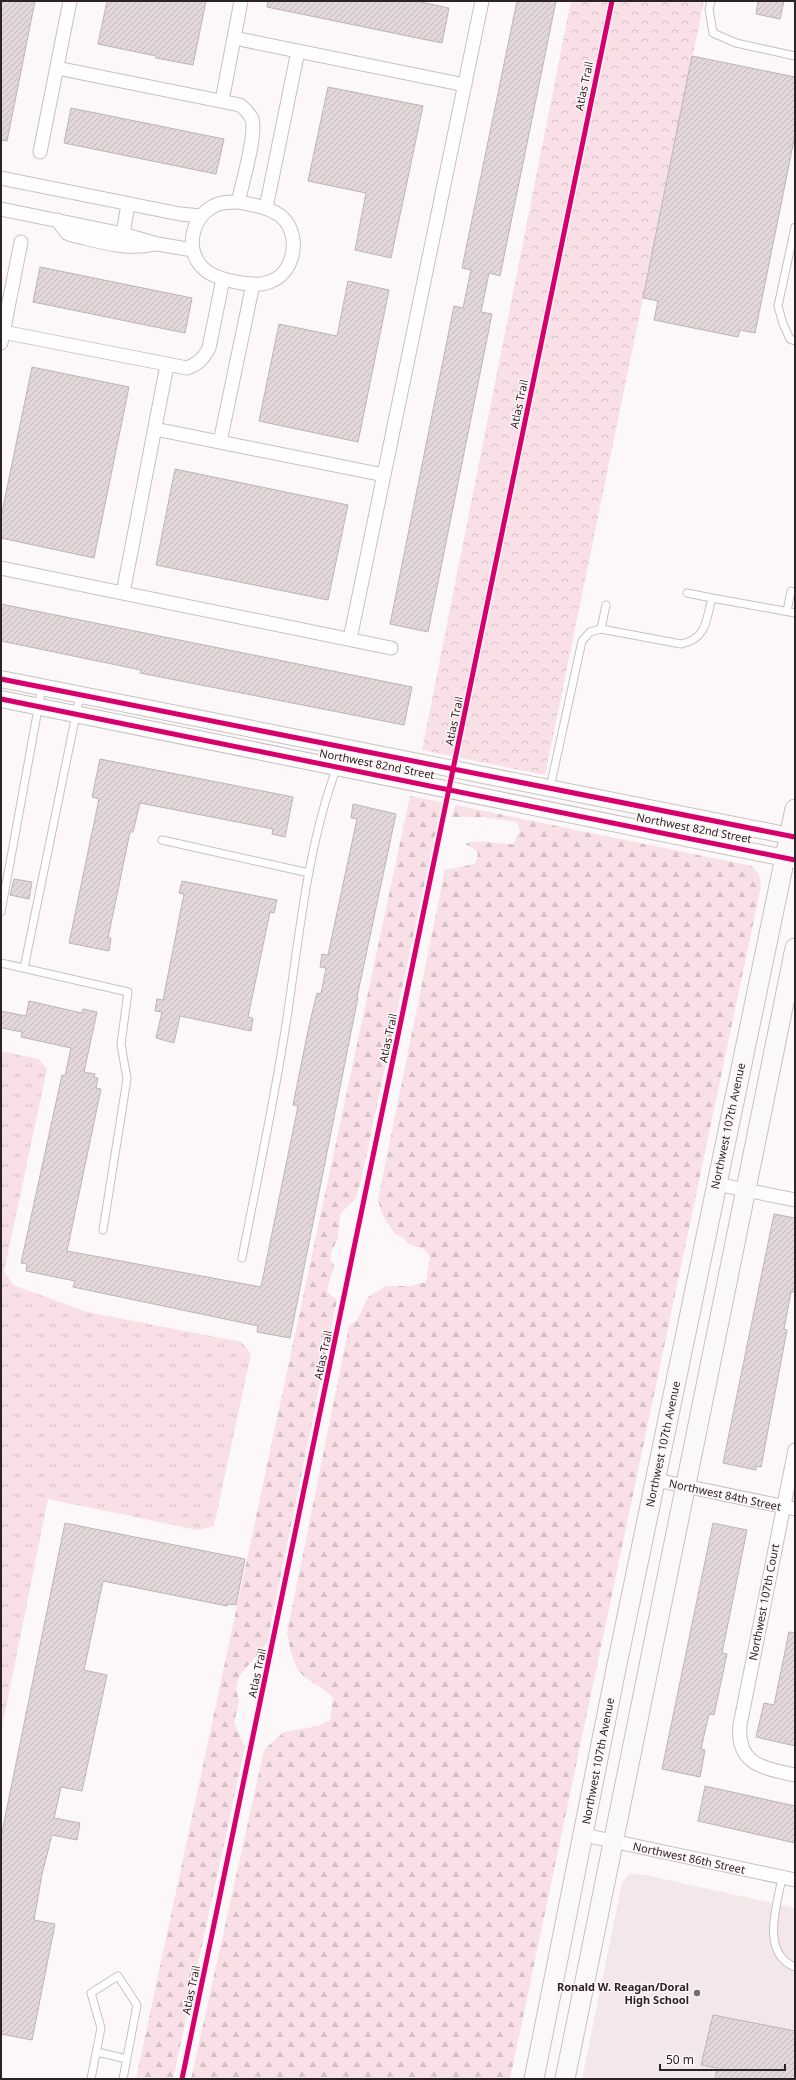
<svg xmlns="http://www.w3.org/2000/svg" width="796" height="2080" font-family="'Noto Sans',sans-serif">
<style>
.built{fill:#f4e7ea}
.grass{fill:url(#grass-tufts)}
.forest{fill:url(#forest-firs)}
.park{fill:url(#park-crowns)}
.building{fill:url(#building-hatch);stroke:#bbb5b7}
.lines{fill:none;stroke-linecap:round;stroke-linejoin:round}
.service-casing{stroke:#c7c1c3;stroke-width:9}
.minor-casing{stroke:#c7c1c3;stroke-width:15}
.tertiary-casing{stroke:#c7c1c3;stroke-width:18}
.secondary-casing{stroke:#c7c1c3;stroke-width:21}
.service{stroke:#fffefe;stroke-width:7}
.minor{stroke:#fffefe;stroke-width:13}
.tertiary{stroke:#fffefe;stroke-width:16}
.secondary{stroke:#fbf8f9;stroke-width:19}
.cycleway-casing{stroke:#fef5f7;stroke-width:8}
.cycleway{stroke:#d6006c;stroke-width:5}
.poi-dot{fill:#746d6f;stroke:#fef5f7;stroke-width:1.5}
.labels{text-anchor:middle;stroke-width:3;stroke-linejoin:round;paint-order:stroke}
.street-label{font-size:11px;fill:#2b2325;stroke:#fef5f7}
.poi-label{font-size:11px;font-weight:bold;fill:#2b2325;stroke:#fef5f7;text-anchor:end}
</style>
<defs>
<pattern id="grass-tufts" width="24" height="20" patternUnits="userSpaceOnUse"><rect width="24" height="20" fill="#f8e0e6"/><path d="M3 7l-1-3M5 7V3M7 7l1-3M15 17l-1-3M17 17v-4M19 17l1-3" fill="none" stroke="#d5c0c5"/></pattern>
<pattern id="forest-firs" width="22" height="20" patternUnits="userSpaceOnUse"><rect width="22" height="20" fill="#f8e0e6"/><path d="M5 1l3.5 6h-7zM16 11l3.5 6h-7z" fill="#d5c0c5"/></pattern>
<pattern id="park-crowns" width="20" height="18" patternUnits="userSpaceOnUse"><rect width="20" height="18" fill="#f8e0e6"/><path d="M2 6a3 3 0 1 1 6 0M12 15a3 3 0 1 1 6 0" fill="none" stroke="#d5c0c5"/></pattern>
<pattern id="building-hatch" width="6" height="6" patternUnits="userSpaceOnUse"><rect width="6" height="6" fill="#e3d7d9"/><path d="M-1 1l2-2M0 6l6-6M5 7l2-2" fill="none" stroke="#c3b8ba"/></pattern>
</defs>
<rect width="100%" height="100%" fill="#fcf7f8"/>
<path class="built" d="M629,1874L645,1875L795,1908V2079H582L622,1883Z"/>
<path class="grass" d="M1,1051L39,1059L47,1069L4,1271L13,1285L87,1312L242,1342L251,1354L214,1526L198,1530L48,1499L1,1732Z"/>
<path class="forest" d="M410,796L442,802L361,1180L356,1198L340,1214L338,1238L331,1252V1261L334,1264C333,1275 328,1281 327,1292L337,1300L267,1643L239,1676L236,1690L239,1701L234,1723L245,1747L173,2079H136Z
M455,805L752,866L759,874L761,886L510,2079H191L264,1750L284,1732L318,1726L330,1720L333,1698C324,1688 314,1684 304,1676C292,1667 290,1646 287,1633L349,1326L357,1320L368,1297L386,1286H411L426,1282L430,1257L424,1249L408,1244L403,1237L395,1234L383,1216L378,1200L445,870L475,864L478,854L475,849L465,844C479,838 498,845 513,844L520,831L517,822L482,817H452Z"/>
<path class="park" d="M571,1H704L545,775L422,750Z"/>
<path class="building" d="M1,1H35L7,141L1,140Z
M107,1H206L193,65L156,58V56L98,44Z
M268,1H416L449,8L442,43L267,7Z
M517,1H556L500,276L489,273L481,312L492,314L428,632L390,624L454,306L463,308L471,270L462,268Z
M758,1H784L780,19L756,14Z
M692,56L795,77V135L755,333L740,330L738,337L654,320L658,301L643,298Z
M328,87L423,106L391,258L355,250L366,193L308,181Z
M71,108L224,139L216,174L64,143Z
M40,267L192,298L185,333L33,302Z
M348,281L389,290L358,442L259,421L279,324L337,336Z
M32,367L129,387L94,558L1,538V517Z
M175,469L348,505L328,600L156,565Z
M1,604L412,687L404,725L140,673L141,670L1,641Z
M100,759L293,797L285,837L272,834L273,829L140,803L133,832H130L108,938H111L109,951L69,943L99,799L92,797Z
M353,804L396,814L357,997H358L290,1338L257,1332L258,1326L73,1287L75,1281L26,1271L27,1264L21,1263L62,1075L65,1076L71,1048L21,1037L22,1032L1,1028V1011L26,1016L29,1001L82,1013L83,1009L97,1012L84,1072L95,1074L94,1077L98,1078L96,1088L101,1089L67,1251L261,1287L298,1106L293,1105L309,1026L317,993L321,994L326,968L320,967L322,954L328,955L357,819L351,818Z
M14,879L32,882L29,899L10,895Z
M182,881L277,900L274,913L270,912L248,1017L253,1018L251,1031L180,1016L174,1043L156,1038L162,1012L155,1011L157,999L163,1000L184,894L179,893Z
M774,1214L795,1218V1292H791L784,1329L787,1330L761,1467L756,1466V1470L723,1463Z
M65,1523L245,1559L236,1605L228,1604L227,1606L103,1581L84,1670L107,1675L82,1791L61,1787L54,1818L80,1823L77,1840L52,1835L42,1874L34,1920L55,1924L32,2040L1,2034V1837Z
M713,1523L747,1530L722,1653L727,1654L714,1715L709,1714L701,1749L705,1750L700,1777L662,1769Z
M789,1632L795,1633V1746L756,1737L764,1703L774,1705Z
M705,1786L795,1806V1843L698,1821Z
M713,2015L795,2031V2079H715L717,2068L701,2065Z"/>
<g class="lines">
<defs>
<path id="service" d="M711,1L709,9L713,33L736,43L795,56
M795,227L778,306L783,324L790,339L795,341
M687,593L712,598
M787,611L791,591
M601,629L606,605
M550,788L582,641L590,632L601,629L681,644C707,639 706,620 712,598L795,613
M162,840L309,873
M1,912L42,687
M1,963L128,992L121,1044L127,1079L103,1230
M24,968L80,695
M242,1258C257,1180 274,1103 286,1024C299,940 307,846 337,767
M782,1878C777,1905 760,1953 795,1967
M97,2052L127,2059
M91,2079L101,2028L91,1993L118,1976L137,2005L123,2079"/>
<path id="minor" d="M234,38L465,85
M57,68L240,105C245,109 249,113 252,119C257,133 242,185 238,202
M222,101L241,1
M40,152L70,1
M1,178L180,214L201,216
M238,202C253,205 272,207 284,219C301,238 294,274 269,282C260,286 251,284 242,283C229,281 212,277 203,268C185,250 191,219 212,207C220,202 229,202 238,202Z
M266,208L298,51
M1,209L123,234L157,244L193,250
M57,220L67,233L71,235C99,241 126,251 155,244
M123,234L128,204
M3,332L187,368C198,364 203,359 209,348L223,279
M1,343L21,242
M155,429L384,475
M220,442L253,284
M1,568L391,648
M123,593L167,365
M350,639L482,1
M716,1184L795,1200
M795,1450L740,1725C736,1765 764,1768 795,1775
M656,1480L795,1509
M584,1835L795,1880"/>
<path id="tertiary" d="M1,679L795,837
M1,699L795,860"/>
<path id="secondary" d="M534,2079L615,1674L795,809
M565,2079L795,948"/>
</defs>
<use href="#service" class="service-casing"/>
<use href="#minor" class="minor-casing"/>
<use href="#tertiary" class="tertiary-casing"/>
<use href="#secondary" class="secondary-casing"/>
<use href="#service" class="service"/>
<use href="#minor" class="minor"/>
<use href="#tertiary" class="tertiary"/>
<use href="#secondary" class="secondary"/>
<defs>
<path id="cycleway" d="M1,679L795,837
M1,699L795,860
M182,2079L612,1"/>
</defs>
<use href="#cycleway" class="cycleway-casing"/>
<use href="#cycleway" class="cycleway"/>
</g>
<circle class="poi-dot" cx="697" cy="1993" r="4"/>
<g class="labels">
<g class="street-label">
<text transform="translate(584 86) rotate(-78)" y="4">Atlas Trail</text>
<text transform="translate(519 404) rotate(-78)" y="4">Atlas Trail</text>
<text transform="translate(454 721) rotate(-78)" y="4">Atlas Trail</text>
<text transform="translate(377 764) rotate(11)" y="4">Northwest 82nd Street</text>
<text transform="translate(694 828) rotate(11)" y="4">Northwest 82nd Street</text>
<text transform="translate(388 1038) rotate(-78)" y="4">Atlas Trail</text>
<text transform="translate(728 1126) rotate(-78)" y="4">Northwest 107th Avenue</text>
<text transform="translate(323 1355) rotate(-78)" y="4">Atlas Trail</text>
<text transform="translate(663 1444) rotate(-78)" y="4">Northwest 107th Avenue</text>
<text transform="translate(725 1495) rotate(12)" y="4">Northwest 84th Street</text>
<text transform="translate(764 1602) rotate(-79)" y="4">Northwest 107th Court</text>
<text transform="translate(257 1673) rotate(-78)" y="4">Atlas Trail</text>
<text transform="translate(598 1761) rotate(-79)" y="4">Northwest 107th Avenue</text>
<text transform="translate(689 1858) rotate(12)" y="4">Northwest 86th Street</text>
<text transform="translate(191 1990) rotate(-78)" y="4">Atlas Trail</text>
</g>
<g class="poi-label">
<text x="689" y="1991">Ronald W. Reagan/Doral<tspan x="689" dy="13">High School</tspan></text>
</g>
</g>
<rect width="796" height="2080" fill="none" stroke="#2b2325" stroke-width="4"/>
<path d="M660 2064v6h125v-6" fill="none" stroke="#2b2325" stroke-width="2"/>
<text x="666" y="2064" font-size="12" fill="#2b2325" stroke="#fef5f7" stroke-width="3" paint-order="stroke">50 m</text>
</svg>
